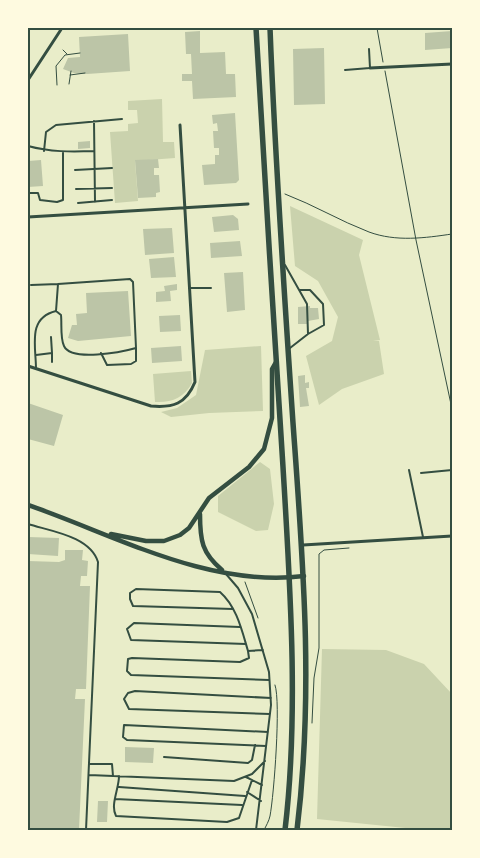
<svg xmlns="http://www.w3.org/2000/svg" width="480" height="858" font-family="Quicksand,sans-serif">
<style>
.green{fill:#cad2ad}
.building{fill:#bcc5a7}
.lines{fill:none;stroke-linecap:round;stroke-linejoin:round}
.path{stroke:#344e41;stroke-width:1}
.service{stroke:#344e41;stroke-width:2}
.minor{stroke:#344e41;stroke-width:3}
.tertiary{stroke:#344e41;stroke-width:4.5}
.primary{stroke:#344e41;stroke-width:5.5}
.neatline{fill:none;stroke:#344e41;stroke-width:2}
</style>
<rect width="100%" height="100%" fill="#e9edc9"/>
<path class="green" d="M162,99L163,142H174L175,158L135,161L138,201L115,203L110,132L128,131V124L138,123L137,110H128V101Z
M290,206L363,240L359,255L380,340L373,341H379L384,374L342,389L319,405L306,356L332,341L338,317L318,281L295,266Z
M261,346L263,411L209,413L171,417L161,412L177,408L196,395L205,350Z
M191,371L192,383C184,398 171,403 155,402L153,374Z
M260,462L270,469L274,504L268,530L256,531L218,512V496Z
M322,649L386,650L424,664L452,694V830H425L317,819Z"/>
<path class="building" d="M200,31V53L225,52L226,74H235L236,97L193,99L192,81H182V74H192L191,54H186L185,32Z
M452,31V48L425,50V33Z
M128,34L130,71L87,74L74,73L63,69L68,58L80,57L79,37Z
M324,48L325,104L294,105L293,49Z
M235,113L239,180L236,183L204,185L202,165L215,164V155H219V148H214L213,131H218L217,123L213,124L212,115Z
M90,141V148L78,149V142Z
M158,159L159,168H154V175H159L160,192L156,193V197L138,198L135,160Z
M41,160L43,186L28,187V161Z
M233,215L238,219L239,230L214,232L212,217Z
M172,228L174,253L145,255L143,229Z
M240,241L242,256L211,258L210,243Z
M174,257L176,277L151,278L149,259Z
M243,272L245,310L227,312L224,273Z
M177,284V290L170,291L171,301L156,302V292L165,291L164,286Z
M128,291L131,336L78,341L68,338L72,325H77L76,314L87,313L86,293Z
M310,306V308H318L319,319L308,321V324H298V307Z
M180,315L181,331L160,332L159,316Z
M181,346L182,361L152,363L151,348Z
M305,375V383L309,382V388H306L309,406L300,407L298,376Z
M28,403L63,415L54,446L28,439Z
M28,537L59,538L58,556L28,554Z
M65,550H83L82,560L88,561L87,576H81L80,586H90L86,689H76L75,699H85L79,830H28V561L59,562L65,560Z
M125,747L154,748L153,763L125,762Z
M98,801H108L107,822H97Z"/>
<g class="lines">
<path class="path" d="M377,28L383,62
M63,50L67,54
M385,71L416,240L452,409
M70,75L85,73
M69,84L71,71
M57,85L56,66L65,55L80,53
M285,194C314,205 340,221 369,232C396,242 425,238 452,234
M245,582L258,618
M312,723L314,678L319,648V554L324,550L349,548
M264,830C266,826 269,821 270,816C274,795 281,702 275,685"/>
<path class="service" d="M345,70L370,68L369,49
M94,121L95,202
M28,146C50,152 71,152 94,151
M44,151L46,132L56,125L122,119
M75,170L112,168
M76,189L112,188
M28,193H38L40,200L57,202L63,200V152
M78,203L112,200
M285,265L307,304L308,334L290,348
M31,285L58,284
M189,288H211
M300,290H310L323,304L324,325L308,334
M52,353V362
M101,353L107,365L131,364L136,361V348
M36,355L52,353L51,337
M36,369C36,346 27,318 56,311L61,315C62,324 60,338 64,346C71,362 122,352 136,348L133,282L130,279L58,284L56,311
M409,470L423,537
M421,473L452,470
M28,524C50,531 90,536 98,562L86,830
M226,574L238,588L252,614L269,672L271,705L256,830
M233,609L133,606L130,599V593L136,589L220,592C237,607 242,631 248,651L263,650
M240,627L134,623L127,629L131,640L246,644
M248,651L249,658L240,662L132,658L128,659L127,671L131,675L269,680
M270,714L129,709L124,699L128,693L135,691L271,698
M266,746L127,740L123,737L124,725L268,732
M164,757L248,763L252,760L255,745
M89,764H112L113,776
M89,775L234,781L252,774L265,761
M119,776C119,789 110,805 116,816L227,822L239,818L252,780
M246,777L262,785
M119,787L245,796
M247,792L261,801
M115,799L242,805"/>
<path class="minor" d="M370,68L452,64
M28,80L62,28
M28,217L248,204
M28,366L151,406C173,408 186,404 195,382L180,125
M303,545L452,536"/>
<path class="tertiary" d="M28,505C115,535 208,588 304,576
M200,514C200,541 202,553 222,570
M111,534L146,541H164L180,535L189,528L209,498L249,467L264,449L272,418V369L276,362"/>
<path class="primary" d="M256,28C264,174 274,321 283,467C290,585 299,713 285,830
M270,28C275,159 284,291 293,423C303,562 314,691 297,830"/>
</g>
<rect width="480" height="858" fill="none" stroke="#fefae0" stroke-width="58"/>
<rect x="29" y="29" width="422" height="800" class="neatline"/>
</svg>
